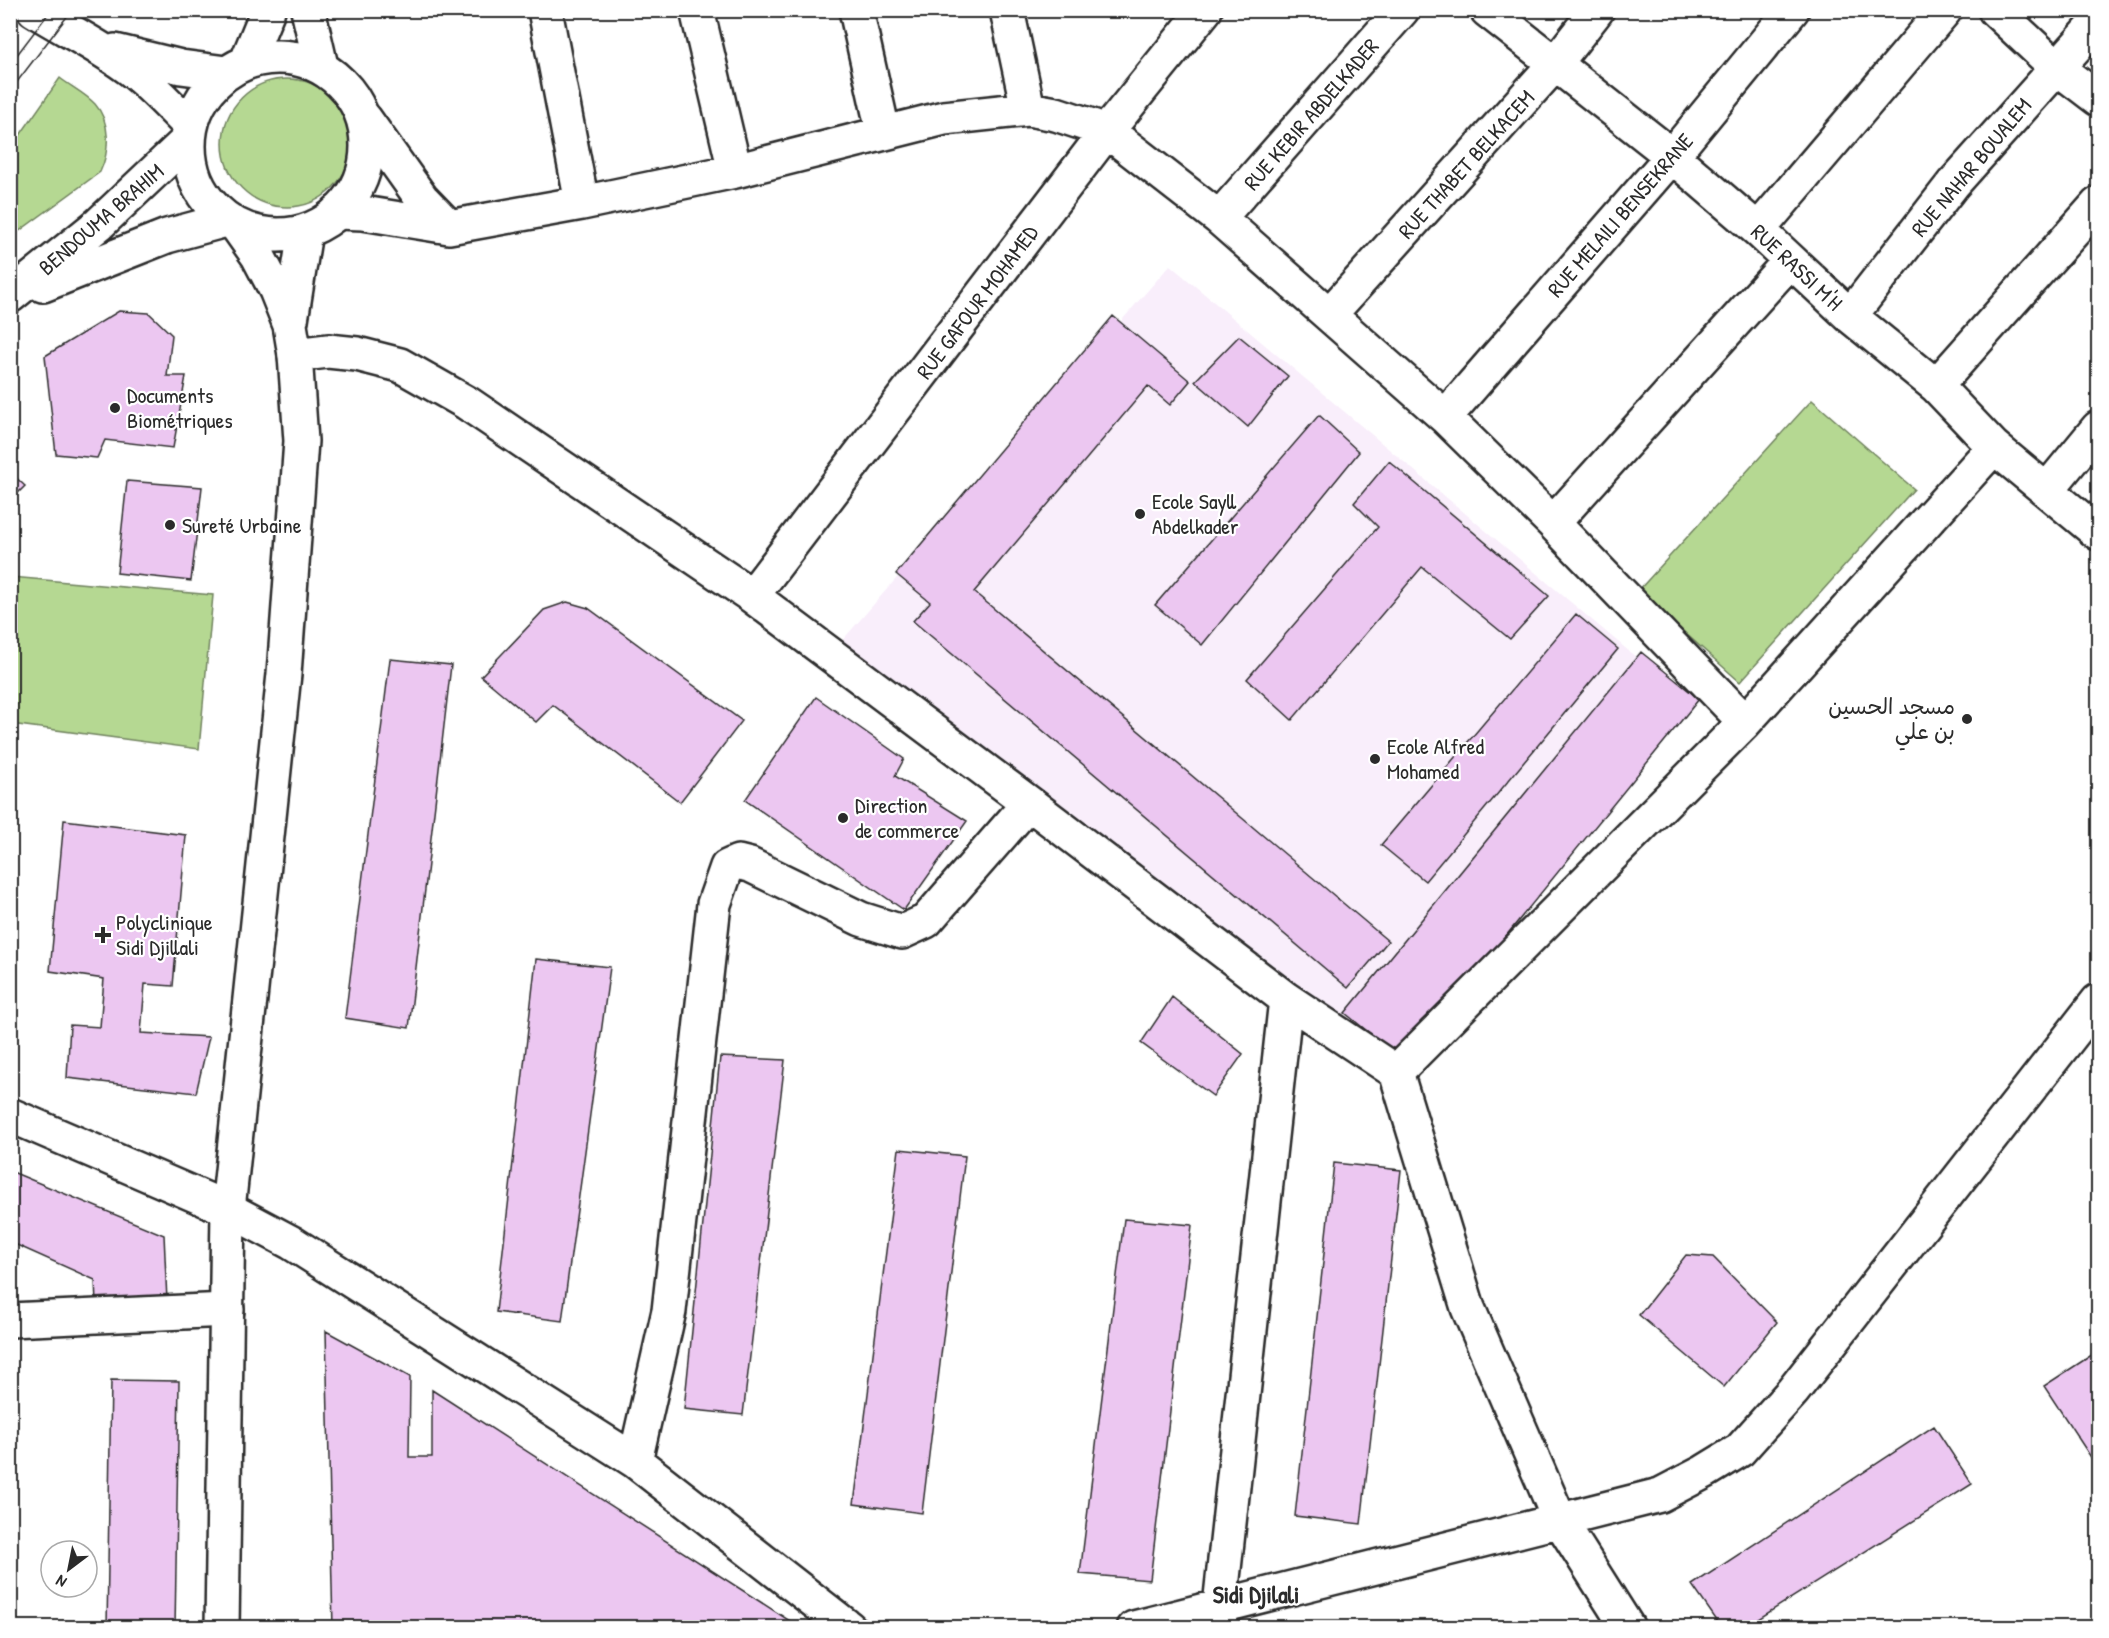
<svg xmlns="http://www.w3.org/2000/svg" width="2109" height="1638" font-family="'Patrick Hand','Playpen Sans Arabic',sans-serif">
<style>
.built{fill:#f9eefb}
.green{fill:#b5d892;stroke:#70825e;stroke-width:1.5}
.building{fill:#ecc7f1;stroke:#2b2b2b;stroke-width:1.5}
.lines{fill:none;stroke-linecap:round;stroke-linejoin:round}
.street-casing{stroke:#2b2b2b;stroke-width:38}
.secondary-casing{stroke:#2b2b2b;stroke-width:38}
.street{stroke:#fff;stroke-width:33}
.secondary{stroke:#fff;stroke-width:33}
.tram{stroke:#2b2b2b;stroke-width:1.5}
.poi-dot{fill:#2b2b2b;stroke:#fff;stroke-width:2}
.labels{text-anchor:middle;stroke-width:4.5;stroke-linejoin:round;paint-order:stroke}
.street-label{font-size:22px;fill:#2b2b2b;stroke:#fff}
.poi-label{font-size:22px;fill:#2b2b2b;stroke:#fff;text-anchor:start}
.neighbourhood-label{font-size:24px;font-weight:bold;fill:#2b2b2b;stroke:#fff}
</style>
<rect width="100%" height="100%" fill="#fff"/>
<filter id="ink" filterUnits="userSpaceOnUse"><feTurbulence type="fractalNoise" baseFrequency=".0167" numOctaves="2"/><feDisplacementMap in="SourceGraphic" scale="12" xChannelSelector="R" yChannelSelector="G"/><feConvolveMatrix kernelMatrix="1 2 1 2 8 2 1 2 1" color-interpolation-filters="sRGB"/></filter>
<g filter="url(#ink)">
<path class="built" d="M1170,265L1687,700L1384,1057L833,651Z"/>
<path class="green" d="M60,78C70,86 86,94 95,104C111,122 110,151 100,172L11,237V148Z
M223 143a64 64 0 1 1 128 0a64 64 0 1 1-128 0Z
M1812,400L1914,489L1740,682L1638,591Z
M11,577L213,595L199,749L11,724Z"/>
<path class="building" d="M119,311L149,313L172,335L167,376H186L173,448L105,440L97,458L56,454L45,356Z
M1113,316L1190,381L1170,405L1148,386L974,592L1388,941L1348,988L913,621L930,602L896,574Z
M1239,336L1288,376L1248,427L1195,381Z
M1319,415L1359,452L1202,645L1155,605Z
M1389,461L1549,596L1510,639L1422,567L1292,720L1247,679L1378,527L1354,503Z
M10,472L25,486L10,501Z
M127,481L202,487L191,581L117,573Z
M567,602L588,608L742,721L680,802L553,705L536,722L481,676L544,610Z
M1576,614L1618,649L1425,881L1381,845Z
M1641,652L1699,699L1404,1061L1345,1013Z
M390,659L451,665L409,1028L345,1018Z
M816,697L904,759L895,776L967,821L904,910L745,800Z
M64,820L186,835L173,986L145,984L141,1033L209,1037L196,1093L67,1078L70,1025L100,1027L104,979L50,971Z
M536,959L610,967L562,1321L496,1312Z
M1172,997L1243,1054L1213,1096L1141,1043Z
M720,1057L785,1060L743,1415L684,1409Z
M899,1149L965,1156L922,1513L854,1504Z
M1334,1163L1401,1170L1361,1524L1295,1516Z
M10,1171L164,1235L167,1301L96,1304L95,1280L10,1242Z
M1124,1219L1192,1225L1150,1580L1080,1574Z
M1686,1255L1713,1257L1777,1322L1724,1387L1639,1315Z
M326,1331L410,1377L409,1457H432V1390L790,1621L771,1628H333Z
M2098,1351V1468L2044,1386Z
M111,1380L179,1381L175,1628H107Z
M10,1398H13L15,1456H10Z
M1934,1426L1972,1484L1744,1628H1722L1692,1585Z"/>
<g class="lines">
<defs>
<path id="street" d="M545,10L582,203
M697,10L735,171
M856,10L883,131
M1007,10L1028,109
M1487,10L1672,156L1758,230L1850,316L1936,386L1994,447L2098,533
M1995,10L2056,67L2098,99
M337,212L363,213L449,227L422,199L365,119
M1219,218L1402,10
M449,227L582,203L735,171L944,118L1028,109L1056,114L1107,131L1219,218L1445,417L1553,523L1789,262
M1758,230L1945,10
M1330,314L1554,65L1597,10
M1850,316L1953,184L2098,22
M295,355L328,351L357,354L400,365L467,403L752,596L1029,803L1286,999L1396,1072L1468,1308L1559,1519L1628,1628
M1936,386L2098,204
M1445,417L1672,156L1792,10
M2047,490L2098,428
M1553,523L1745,722
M752,596L1107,131L1205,10
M1396,1072L1745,722L1994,447
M228,1209L292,1243L635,1461L849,1628
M10,1320L227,1310
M635,1461L669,1311L714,904L727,867L738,862L750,865L861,919L902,932L926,921L1029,803
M1221,1626L1220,1606L1286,999
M1134,1628L1660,1495L1704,1472L1740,1450L1793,1391L2098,1001"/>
<path id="secondary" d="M34,10C66,30 100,46 130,69C152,86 171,107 191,127
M308,10L321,66
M115,51L181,67L226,73
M189 146a89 89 0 1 1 178 0a89 89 0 1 1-178 0Z
M247,61L268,10
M43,285L167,236L226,220
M10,296L99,224L189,139
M291,320L305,232
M10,1115L228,1209
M222,1628L228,1209L284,674L301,441L295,355L290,325L276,290L258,256L236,225"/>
</defs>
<use href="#street" class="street-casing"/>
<use href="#secondary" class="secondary-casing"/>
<use href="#street" class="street"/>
<use href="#secondary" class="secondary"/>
<path class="tram" d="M10,64L51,10
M10,91L72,10"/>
</g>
</g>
<g class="poi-dot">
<circle cx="115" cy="408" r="6"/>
<circle cx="1140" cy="514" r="6"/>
<circle cx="170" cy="525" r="6"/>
<circle cx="1967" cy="719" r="6"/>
<circle cx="1375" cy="759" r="6"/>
<circle cx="843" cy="818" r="6"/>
<path d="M100 926h6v6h6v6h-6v6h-6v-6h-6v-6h6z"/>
</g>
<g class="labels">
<g class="street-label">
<text transform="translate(1311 114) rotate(-49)" y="8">RUE KEBIR ABDELKADER</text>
<text transform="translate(1466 164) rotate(-48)" y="8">RUE THABET BELKACEM</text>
<text transform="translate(1971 167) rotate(-50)" y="8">RUE NAHAR BOUALEM</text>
<text transform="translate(1620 215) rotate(-49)" y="8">RUE MELAILI BENSEKRANE</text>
<text transform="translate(101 219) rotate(-41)" y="8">BENDOUMA BRAHIM</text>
<text transform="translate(1797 267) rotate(43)" y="8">RUE RASSI M'H</text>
<text transform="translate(977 302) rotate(-53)" y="8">RUE GAFOUR MOHAMED</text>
</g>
<g class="poi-label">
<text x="127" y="403">Documents<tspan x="127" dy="25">Biométriques</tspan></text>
<text x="1152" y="509">Ecole Sayll<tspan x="1152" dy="25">Abdelkader</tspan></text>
<text x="182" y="533">Sureté Urbaine</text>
<text x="1955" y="714" text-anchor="end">مسجد الحسين<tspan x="1955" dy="25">بن علي</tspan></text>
<text x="1387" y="754">Ecole Alfred<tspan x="1387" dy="25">Mohamed</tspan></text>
<text x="855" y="813">Direction<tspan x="855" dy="25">de commerce</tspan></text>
<text x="116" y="930">Polyclinique<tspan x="116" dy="25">Sidi Djillali</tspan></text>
</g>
<g class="neighbourhood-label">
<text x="1256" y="1603">Sidi Djilali</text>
</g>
</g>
<rect width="2109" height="1638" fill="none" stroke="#fff" stroke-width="36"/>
<rect x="18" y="18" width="2073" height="1602" fill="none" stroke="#2b2b2b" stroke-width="2" filter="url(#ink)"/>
<g transform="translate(69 1569) rotate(212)"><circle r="28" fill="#ffffff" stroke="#aaaaaa" stroke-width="1.5"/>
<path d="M0-4.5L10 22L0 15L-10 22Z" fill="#2b2b2b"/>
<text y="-9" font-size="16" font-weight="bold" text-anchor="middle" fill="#2b2b2b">N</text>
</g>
</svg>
